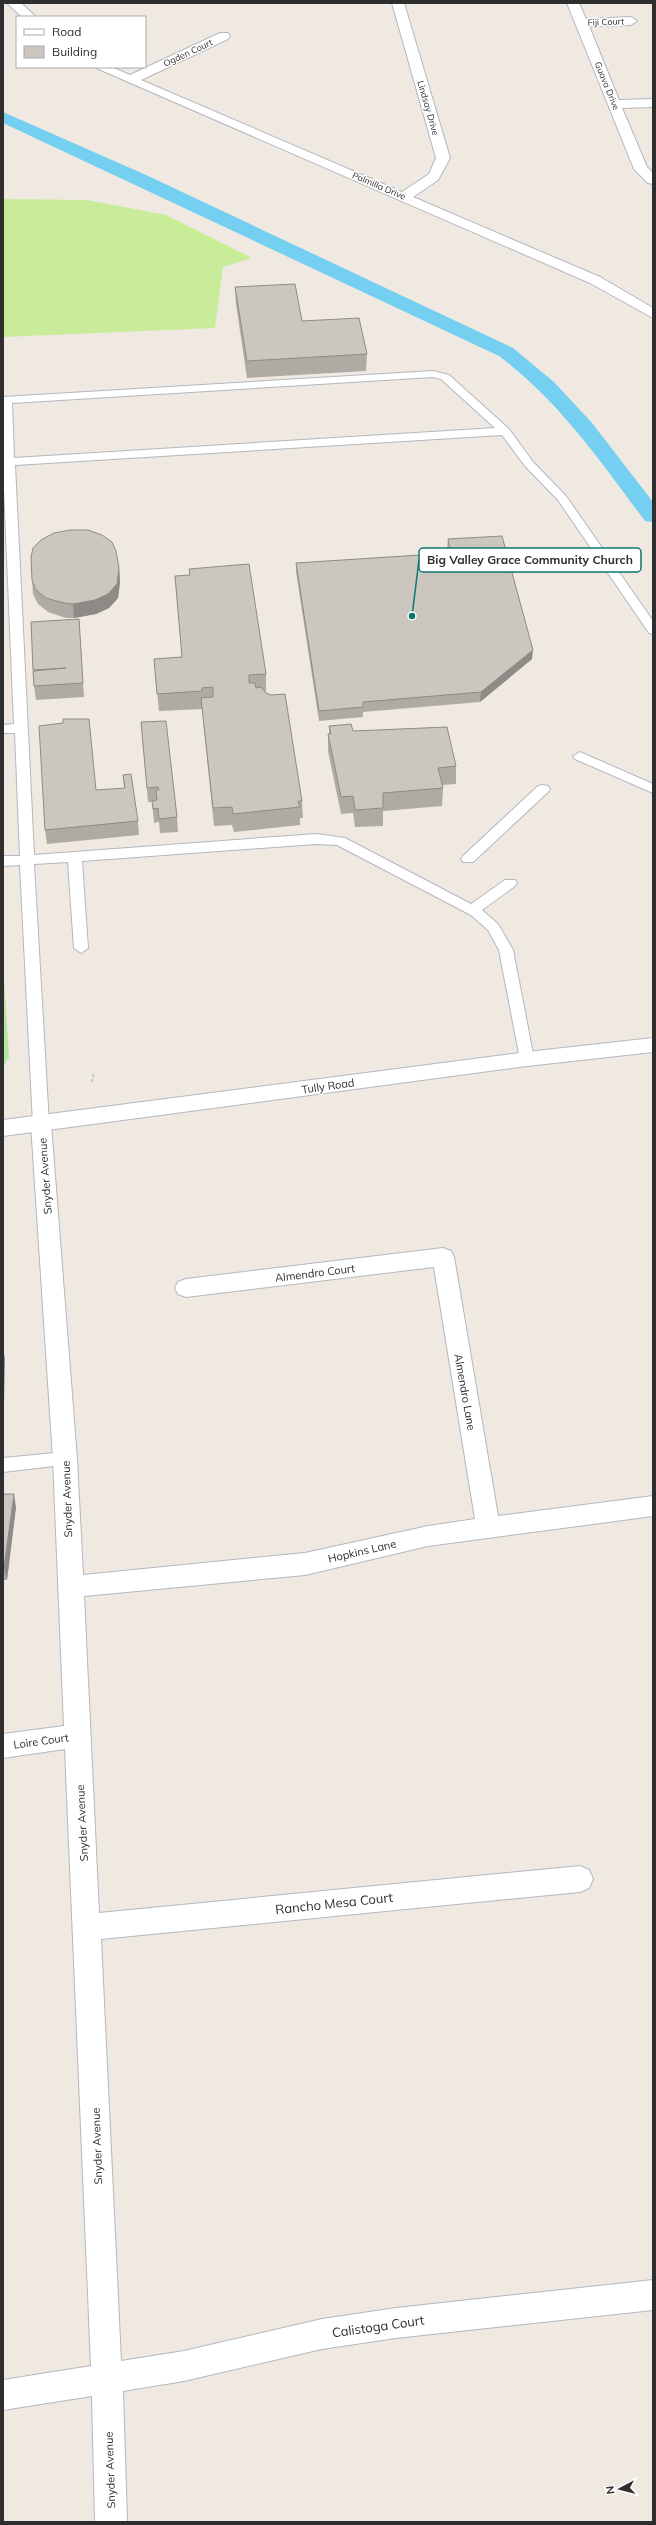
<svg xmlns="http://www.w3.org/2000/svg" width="656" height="2525" font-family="Mulish,sans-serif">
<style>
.green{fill:#b6e59e}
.pitch{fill:#c9ec9a}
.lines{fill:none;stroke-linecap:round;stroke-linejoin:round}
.canal{fill:#75cff0;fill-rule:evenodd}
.service-casing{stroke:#b4b7c1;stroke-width:2}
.minor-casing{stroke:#b4b7c1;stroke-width:2}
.secondary-casing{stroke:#b4b7c1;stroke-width:2}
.path{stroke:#c9c9c9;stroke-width:2.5;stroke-dasharray:3 2;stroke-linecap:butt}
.service{fill:#fff;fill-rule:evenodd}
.minor{fill:#fff;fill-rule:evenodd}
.secondary{fill:#fff;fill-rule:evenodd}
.wall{fill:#afaba4}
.shaded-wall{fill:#8e8b86}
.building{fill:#cbc7bf;stroke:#8e8b86}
.labels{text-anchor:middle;stroke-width:3;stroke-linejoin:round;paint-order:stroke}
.far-street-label{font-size:9px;fill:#2e2e2e;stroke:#fff}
.street-label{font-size:11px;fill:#2e2e2e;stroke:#fff}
.near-street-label{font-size:13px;fill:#2e2e2e;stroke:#fff}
.leader{fill:none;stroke:#0f766e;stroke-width:1.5}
.callout-dot{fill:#0f766e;stroke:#fff;stroke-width:1.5}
.callout{fill:#fff;stroke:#0f766e;stroke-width:1.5}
.callout-label{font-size:12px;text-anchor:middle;font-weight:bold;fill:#2e2e2e}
</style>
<rect width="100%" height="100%" fill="#efe9e1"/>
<path class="green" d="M3,964L9,1057L3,1067Z"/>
<path class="pitch" d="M3,199L87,200L166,215L252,258L223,267L215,328L3,337Z"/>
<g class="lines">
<path class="canal" d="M3,112L146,175L513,348L554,382L592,423L653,502V522L645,521C601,462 559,401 499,356L3,123Z"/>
<defs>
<path id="service" d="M433,371L449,375L509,429L533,462L566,496L653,621V634L649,633L558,500L525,466L502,435L15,465L34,855L316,834L345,838L471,904L505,880H515L517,883L515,886L482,910L498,924L513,950L534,1059L532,1063H522L520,1059L499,950L488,930L471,915L337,845L316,844L82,861L88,948L81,953L74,948L68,862L34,864L49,1124L46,1128H36L33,1124L20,865L3,866V856H20L15,733H3V725L14,724L3,465V397ZM433,377L441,379L495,428L14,458L12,403Z
M580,752L653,784V793L575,759L573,756Z
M543,785L548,786L550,789L548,792L473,862H463L461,859L463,856L538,786Z
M65,1452L71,1454L74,1459L71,1464L3,1472V1458Z"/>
<path id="minor" d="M7,3H21L36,17H22Z
M392,3H404L450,158L438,180L413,197L600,277L653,308V318L590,283L94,67H111L130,75L220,33H228L230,36L228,39L141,80L402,192L429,174L436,158Z
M567,3H579L586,19L631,17L637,21L631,25L589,26L619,100L653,99V107L622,108L647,167L653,173V184L648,183L634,169Z
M41,1116L48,1118L51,1124L77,1459L83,1575L305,1553L428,1526L475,1519L434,1267L186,1297L178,1294L175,1288L178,1282L186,1279L443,1248L451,1251L454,1257L498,1516L653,1496V1516L428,1546L305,1575L84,1596L99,1913L580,1866L589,1870L593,1879L589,1888L580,1892L101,1939L121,2361L184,2351L322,2319L396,2308L653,2280V2310L396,2338L322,2349L184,2381L123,2391L127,2522H95L92,2396L3,2410V2380L91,2366L65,1749L3,1758V1734L64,1726L53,1459L31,1124L34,1118Z"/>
<path id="secondary" d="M653,1038V1052L527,1066L3,1136V1120L527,1052Z"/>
</defs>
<use href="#service" class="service-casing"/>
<use href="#minor" class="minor-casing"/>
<use href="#secondary" class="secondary-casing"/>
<path class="path" d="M92,1082L94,1072"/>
<use href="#service" class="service"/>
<use href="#minor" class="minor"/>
<use href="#secondary" class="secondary"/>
</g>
<path class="wall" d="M235,287L302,321L367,354L366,371L247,378L236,304Z
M448,539L532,659L480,702L363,712V717L319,721L296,572V563L448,554L447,549Z
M119,568L120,582L118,598L109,608L96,614L74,618H66L48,612L38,604L33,594L32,580Z
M175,576L266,674V691L265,692L302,801L303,818H300V825L234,832L232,825L214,826L202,709L159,711L154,659L182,657Z
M79,619L84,697L36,700L34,686L31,622Z
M141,722L177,817L178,832L160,833L159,822L154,823L152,802H148Z
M63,723L96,790L124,788L123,775L138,821L139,835L47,844L45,830Z
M329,726L353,731L456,766V784L442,785L443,788L442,806L383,811V826L355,827L353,813L341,814L328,751V734H329Z
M3,1494L16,1507L7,1580H3Z"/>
<path class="shaded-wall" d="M119,568L120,582L118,598L109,608L96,614L74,618L73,604Z
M533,650L532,659L480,702L481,692Z
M3,1348L5,1359L3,1446Z
M14,1494L16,1507L7,1580L4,1568Z"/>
<path class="building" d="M295,284L302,321L359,318L367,354L247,361L235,287Z
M70,530H88L102,535L112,542L116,551L119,568L117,584L108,594L95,600L73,604L64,603L46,598L36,590L32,580L31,557L33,548L41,540L54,533Z
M502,536L533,650L481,692L363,702V707L319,711L296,563L451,553L448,539Z
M249,564L266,674L249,675V683H255L256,688L261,687L266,693L271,695L285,694L302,801H298L300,807L233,814L232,807L213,808L201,698L213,697V687L202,688V691L157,694L154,659L182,657L175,576L190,575L189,569Z
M79,619L83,683L34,686L33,671L66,668L33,670L31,622Z
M63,719H89L96,790L125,788L123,775L131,774L138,821L45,830L39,726L63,723Z
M166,721L177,817L159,819L158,808L153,809L152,801L157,800L156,790H159L158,787L147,788L141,722Z
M351,724L353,731L447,727L456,766L438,768L443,788L383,793V808L355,810L353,796L341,797L328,734H331L329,726Z
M3,1494H14L4,1568H3Z"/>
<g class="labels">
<g class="far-street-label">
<text transform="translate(606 22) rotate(-2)" y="3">Fiji Court</text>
<text transform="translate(188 53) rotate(-25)" y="3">Ogden Court</text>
<text transform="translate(607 86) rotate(68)" y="3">Guava Drive</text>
<text transform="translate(428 108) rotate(74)" y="3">Lindsay Drive</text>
<text transform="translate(379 186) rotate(23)" y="3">Palmilla Drive</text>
</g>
<g class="street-label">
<text transform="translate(328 1086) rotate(-8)" y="4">Tully Road</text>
<text transform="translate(45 1176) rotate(-94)" y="4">Snyder Avenue</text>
<text transform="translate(315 1273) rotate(-7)" y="4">Almendro Court</text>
<text transform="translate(465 1392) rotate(80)" y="4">Almendro Lane</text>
<text transform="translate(67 1499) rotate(-92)" y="4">Snyder Avenue</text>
<text transform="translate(362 1551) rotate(-13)" y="4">Hopkins Lane</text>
<text transform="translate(41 1741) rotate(-8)" y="4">Loire Court</text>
<text transform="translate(82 1823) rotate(-93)" y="4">Snyder Avenue</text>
<text transform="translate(97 2146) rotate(-92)" y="4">Snyder Avenue</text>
<text transform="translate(110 2470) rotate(-92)" y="4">Snyder Avenue</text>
</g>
<g class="near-street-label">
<text transform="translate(334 1903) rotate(-6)" y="5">Rancho Mesa Court</text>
<text transform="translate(378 2326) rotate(-8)" y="5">Calistoga Court</text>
</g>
</g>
<path class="leader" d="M412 616L419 560"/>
<circle class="callout-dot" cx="412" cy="616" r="4"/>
<rect class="callout" x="419" y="548" width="222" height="24" rx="4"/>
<g class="callout-label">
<text x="530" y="564">Big Valley Grace Community Church</text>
</g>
<rect width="656" height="2525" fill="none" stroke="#2e2e2e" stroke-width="8"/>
<rect x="16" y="16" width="130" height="52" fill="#ffffff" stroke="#ababab"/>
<rect x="24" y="29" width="20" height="6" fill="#ffffff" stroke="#ababab"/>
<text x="52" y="36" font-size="12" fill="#2e2e2e">Road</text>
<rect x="24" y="46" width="20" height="12" fill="#cbc7bf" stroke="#ababab"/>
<text x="52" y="56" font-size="12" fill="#2e2e2e">Building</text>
<g transform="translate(620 2489) rotate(263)" stroke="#ffffff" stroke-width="3" paint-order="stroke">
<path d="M0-3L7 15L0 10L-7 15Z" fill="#2e2e2e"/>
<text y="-6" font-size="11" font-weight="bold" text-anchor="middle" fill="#2e2e2e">N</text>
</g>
</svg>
